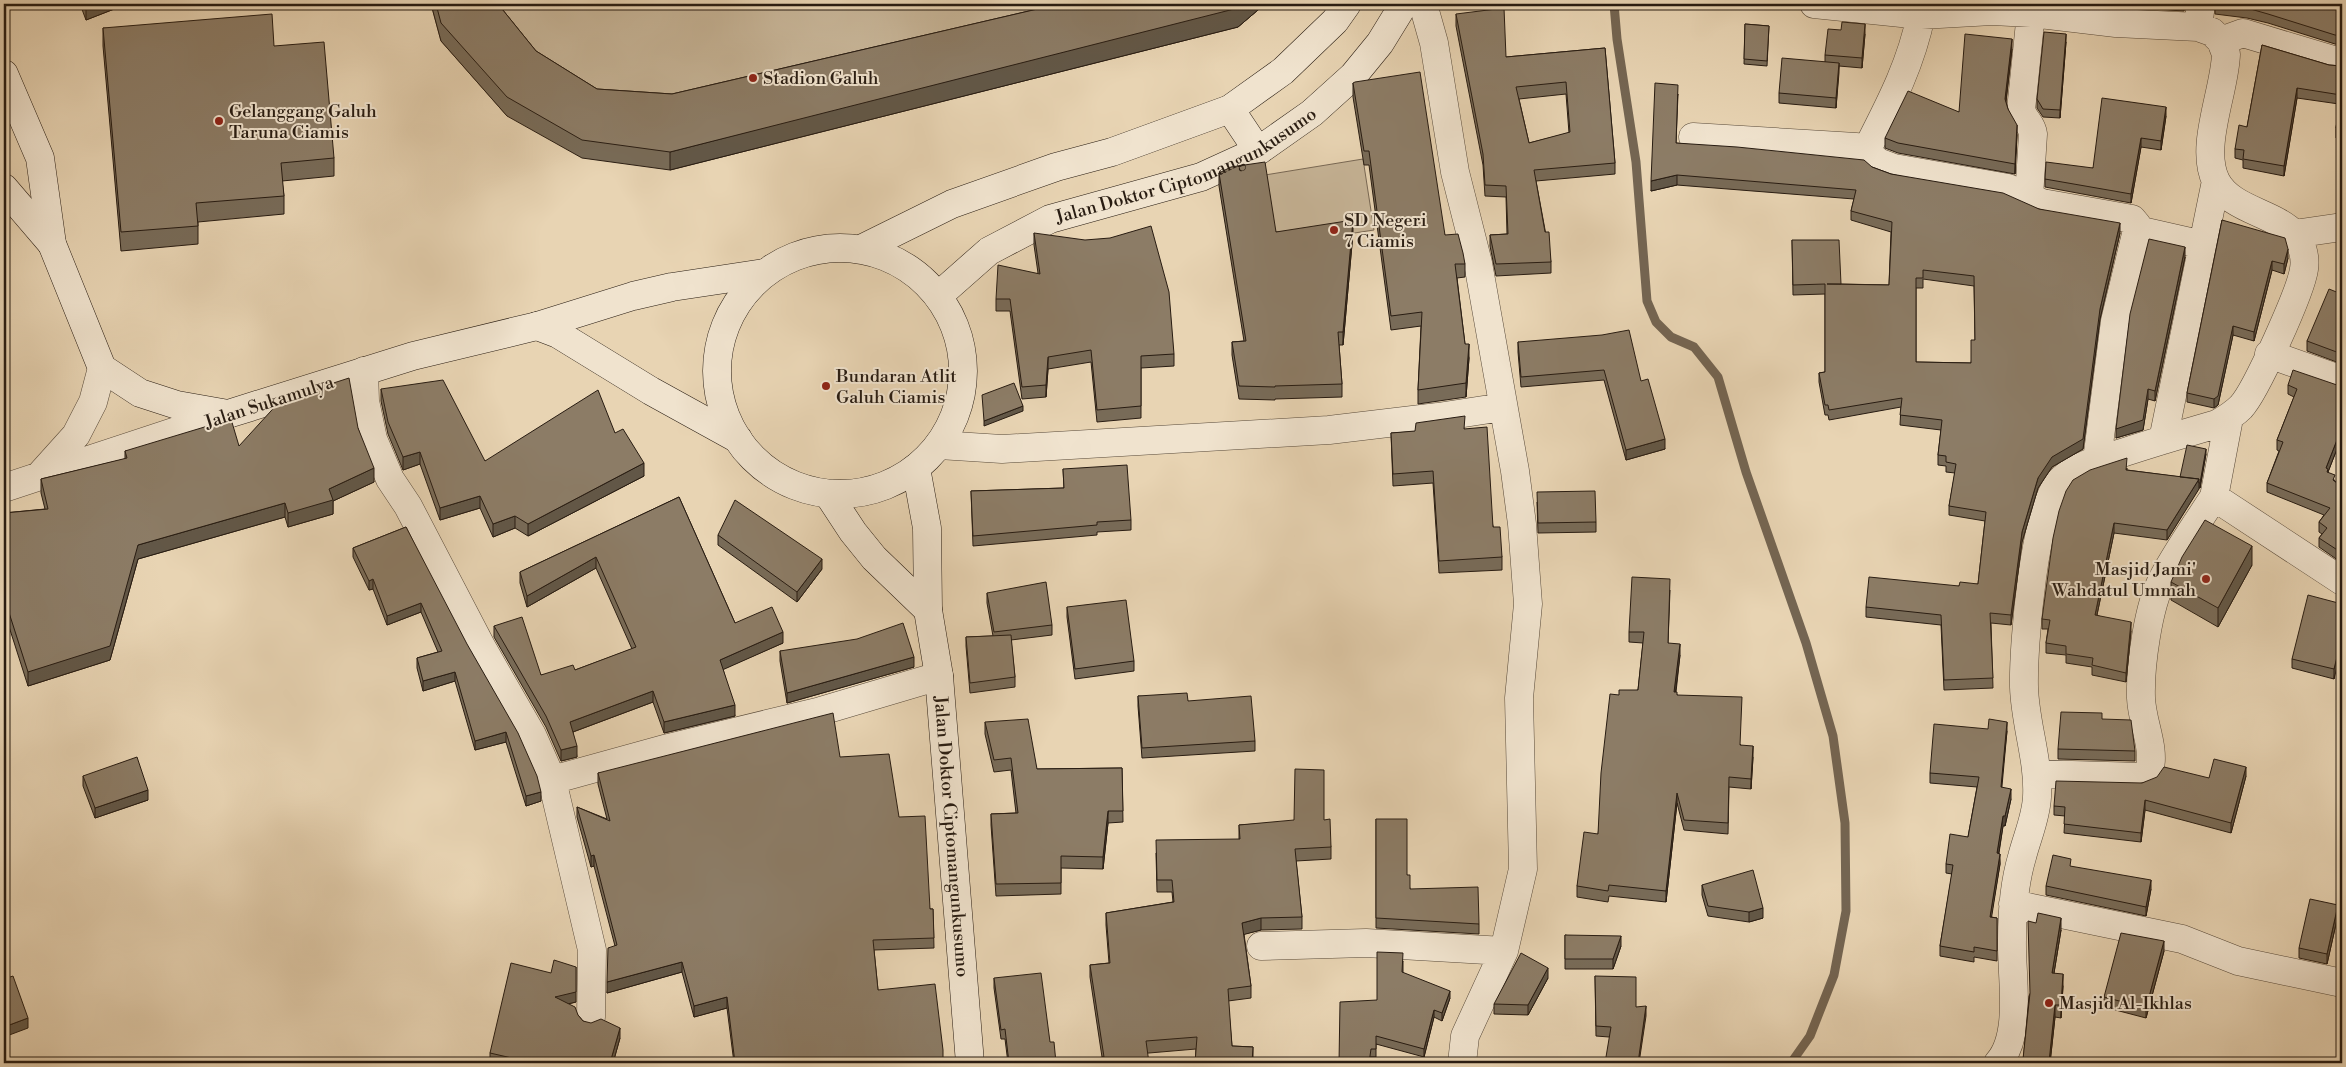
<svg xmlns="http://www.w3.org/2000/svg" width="2346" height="1067" font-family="'Libre Bodoni',serif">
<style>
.green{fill:#c7b598;stroke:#786855}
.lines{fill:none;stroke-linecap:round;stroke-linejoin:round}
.stream{stroke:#746552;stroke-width:9}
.street-casing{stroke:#584a3a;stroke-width:29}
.secondary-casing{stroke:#281c12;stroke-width:29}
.street{stroke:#f0e3ce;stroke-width:28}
.secondary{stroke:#f0e3ce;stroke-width:28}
.wall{fill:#786b58;stroke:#281c12;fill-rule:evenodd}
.shaded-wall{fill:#625747;stroke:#281c12}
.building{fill:#8c7c66;stroke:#281c12;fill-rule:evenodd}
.poi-dot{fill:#8f2418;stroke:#f0e3ce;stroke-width:2}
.labels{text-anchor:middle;stroke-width:4;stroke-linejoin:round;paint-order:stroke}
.poi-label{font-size:18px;fill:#281c12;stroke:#f0e3ce;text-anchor:start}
.street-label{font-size:18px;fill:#281c12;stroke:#f0e3ce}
</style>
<rect width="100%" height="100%" fill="#e8d4b3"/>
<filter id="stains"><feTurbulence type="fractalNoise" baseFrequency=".004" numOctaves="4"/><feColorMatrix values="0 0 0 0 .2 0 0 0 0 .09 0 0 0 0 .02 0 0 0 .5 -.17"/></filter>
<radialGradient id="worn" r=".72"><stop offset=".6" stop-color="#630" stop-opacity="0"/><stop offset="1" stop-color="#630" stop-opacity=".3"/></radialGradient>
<path class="green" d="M431,4H1265L1238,27L507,116L441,41Z
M1363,159L1374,230L1276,245L1265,175Z"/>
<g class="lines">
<path class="stream" d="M1614,4L1617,39L1636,162L1647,301L1656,322L1671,337L1694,347L1718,377L1746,472L1806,643L1833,736L1845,823L1846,911L1834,975L1810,1036L1791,1063"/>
<defs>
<path id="street" d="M1423,4L1434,43L1455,172L1478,263L1515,471L1522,524L1528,604L1519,698L1523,869L1504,951L1465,1036L1462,1063
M1814,4L1921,15L1992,11L2031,13L2116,23L2198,27L2212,32L2221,41L2226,54C2225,91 2199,147 2216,181C2231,210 2273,212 2294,234C2302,243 2306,257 2304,269C2301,291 2256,391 2241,407C2234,414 2226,419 2217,424C2186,433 2155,442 2125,452C2104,458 2079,464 2062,479C2034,502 2023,648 2024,687C2025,724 2039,760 2037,797C2036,818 2027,837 2022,857C2014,884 2012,912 2012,940C2011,976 2023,1035 1998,1063
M2198,27L2201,4
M2221,41L2243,33L2333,60H2342
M1693,137L1856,147L1866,151L1878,162L1894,168L2008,188L2042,203L2132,219L2137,225V230L2115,321L2097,460
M1866,151C1889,106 1911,65 1921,15
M2029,197L2033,134C2032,124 2024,120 2021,110L2031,13
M2137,230L2203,245
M2294,234L2342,227
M2269,354L2342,380
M364,371L365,401L373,439L390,479L408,506L481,646L532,735L552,780L592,950L591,1017
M2229,418L2214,497L2342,581
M2163,440L2216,181
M939,445L1002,449L1329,430L1438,417L1503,407
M40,475L76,435L93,402L102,368
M4,488L228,414
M2037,774L2142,777L2149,773C2156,747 2142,724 2141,698C2140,666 2148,606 2163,578C2178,550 2197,523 2214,497
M552,780L668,748L821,711L939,676
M2013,904L2182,939L2238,961L2342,983
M1261,946L1366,943L1504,951"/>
<g id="secondary">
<path d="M4,74L40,158L52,244L102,368L140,393L177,405L228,414L413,356L537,326L633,296L672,287L764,273"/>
<path d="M1230,109L1258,151"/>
<path d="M4,188L52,244"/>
<circle cx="840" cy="371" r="123"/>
<path d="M861,249L952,204L1056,167L1112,152L1230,109L1283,71L1335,21L1347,4"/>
<path id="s1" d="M938,296L989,251L1050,219L1201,177L1258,151L1312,113L1353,76L1380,43L1404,4"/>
<path d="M537,326L558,334L651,391L738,439"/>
<path id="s2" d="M916,468L927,528L928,610L939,676L970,1063"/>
<path d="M828,494L853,532L874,558L928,610"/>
</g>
</defs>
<use href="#street" class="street-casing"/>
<use href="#secondary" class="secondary-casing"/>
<use href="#street" class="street"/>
<use href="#secondary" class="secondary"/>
</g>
<path class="wall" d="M80,4H127L86,20Z
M431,4H498L536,51L597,89L672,94L1059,4H1265L1238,27L670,170L582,158L507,116L441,41Z
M2125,4H2186L2184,11L2153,9Z
M2215,4H2342V45L2335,44L2268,23L2247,18L2215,14Z
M1456,14L1506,57L1605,48L1615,163V174L1536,181L1551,262V273L1496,276L1490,246V235L1507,234L1506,197L1485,196L1483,165L1456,26ZM1566,94L1569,133L1529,143L1519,99Z
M1745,24L1769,26L1767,66L1744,64Z
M103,28L274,46L334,158V176L282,181L284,196V214L198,222V244L121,251L103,46Z
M1865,34L1862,68L1839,66L1836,108L1779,103V93L1825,62V55Z
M2066,42L2060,118L2043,117L2037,108V99Z
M2262,45L2329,65L2342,66V139L2336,138V128L2339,104L2297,98L2284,176L2243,168V160L2235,158V149L2247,127Z
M2012,49L2006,102L2008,109L2017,135L2015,174L1898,153L1885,148V138L1959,112Z
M1353,83L1445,235L1465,264V277L1457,278L1465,344L1469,358L1466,397L1418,404V390L1421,326L1391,330L1369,165H1364L1353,97Z
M1678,94L1676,143L1872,167L1891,174L2039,209L2120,233L2100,319L2083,449L2052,467L2038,488L2022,542L2011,625L1991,623L1993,688L1944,690L1941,625L1866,617V607L1959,586L1978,584L1985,521L1949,515V506L1955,473L1946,472V466L1938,465V455L1941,430L1900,425L1901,407L1829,420L1828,415H1825L1819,382V373L1825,372V294L1793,295L1792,240L1841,284L1889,285L1891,232L1851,220V211L1854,199L1677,185L1651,191ZM1923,279L1974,286L1975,340L1971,363L1916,362V288H1923Z
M2166,116L2161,150L2141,147L2131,203L2045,187V179L2093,168Z
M1219,173L1276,232L1353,233L1343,345H1339L1342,384V397L1275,399V400L1239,399L1232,355V342L1244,341L1219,186Z
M2222,220L2288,258L2284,274L2272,270L2254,341L2233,335L2218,405L2214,408L2187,402V393Z
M1034,233L1174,354V366L1141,368V418L1097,422L1091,362L1048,369L1046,397L1022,399L1010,311H996V299L1038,273L1034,245Z
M2185,257L2155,401L2148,399L2143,430L2116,438Z
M2342,286V364L2307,351V341L2339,293Z
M1518,342L1641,381L1665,449L1626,460L1604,380L1521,387L1518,352Z
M2288,385H2337L2342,436L2328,472L2335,481L2342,487V563L2319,547V538L2322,534L2319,532V522L2324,515L2267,492V483L2279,451L2277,450V440L2294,397L2288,394Z
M381,389L485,461L615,433L644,476L528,536L515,528L493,537L480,508L440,520L420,464L403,470L388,434L381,401Z
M358,428L374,482L333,501V514L288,527L285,517L138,559L110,660L28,686L4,611V513L45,509L41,493V479L125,459V451L239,446Z
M1465,429L1502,557V570L1439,573L1433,483L1393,486L1391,433Z
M2206,454L2200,488H2199L2167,540L2114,533L2097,615L2131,631L2126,682L2092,675V667L2066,663V655L2046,653V643L2048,629H2042V619L2127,468V470L2180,477Z
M1063,469L1131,520V530L1097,532V535L973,546L971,491L1064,488Z
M679,497L735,623L783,643L723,669L735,716L664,733L653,702L573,732L577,757L561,761L546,727L494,637V626L541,675L575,670L632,649L596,568L527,607L520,583V572Z
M1537,502L1596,522V532L1538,533Z
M406,527L541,801L526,806L506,742L475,750L455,681L423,691L417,668V658L438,652L421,612L387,625L373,589L369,590L353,557V548Z
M718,535L822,569L797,602L718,545Z
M2252,565L2218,627L2171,600V582Z
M1670,590L1668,643L1680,655L1676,692L1677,695L1741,745L1753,757L1751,789L1729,787L1728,834L1684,830L1677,803L1666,902L1609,896L1608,902L1577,897V886L1598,834L1619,695L1638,690L1643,643L1629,642V632Z
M987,593L1052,625V635L1011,640L1015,677V687L970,693L966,646V637L993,636L987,603Z
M2342,604L2334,679L2292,668V659Z
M1067,607L1134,661V671L1075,679L1067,617Z
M780,651L914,667L787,703L780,661Z
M1138,696L1188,701L1255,741V751L1142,758L1138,706Z
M2102,719L2135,751V761L2058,759V749Z
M985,722L1037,769L1122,768L1123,822L1108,823L1103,869L1061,868V894L996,896L991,825V814L1016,813L1011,770L994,772L985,734Z
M2007,731L2001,787L2011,799L2005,826H2003L1999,853L2000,864L1991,917L1997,918V961L1974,957V962L1940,956V946L1952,874L1946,873V864L1968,837L1977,787L1930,783V773Z
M840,757L899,817L930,909H933L934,948L874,950L878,990L943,1063H734L727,1008L694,1017L682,972L607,993L615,946L594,866L591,867L577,817V807L607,819L598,784V773Z
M83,776L148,800L95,818L83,786Z
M2246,776L2231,833L2145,810L2141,842L2064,833L2065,816L2054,815V806L2142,783Z
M1376,819L1407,875L1410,889L1479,924V934L1376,928Z
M1324,820L1331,847V859L1296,861L1302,917V929L1261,930L1244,934L1251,986V998L1228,1001L1232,1046L1253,1047V1063H1195L1196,1049L1102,1057L1090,977V965L1109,963L1106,925V913L1173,902L1172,892H1157L1156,853L1239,840V825Z
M2071,867L2151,889L2146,916L2046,895V886Z
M1702,885L1763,918L1749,922L1708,916L1702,895Z
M2338,915L2327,964L2299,958V948Z
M2061,930L2054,973L2063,986L2061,1018L2055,1017L2050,1063H2023L2029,996Z
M1565,935L1621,946L1613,969H1565Z
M2164,951L2146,1018L2104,1007V997Z
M1403,961V973L1450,998L1442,1021L1434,1017L1424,1057L1376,1044V1057H1371L1339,1063Z
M551,973L576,1002L568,1004L578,1015L583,1021L620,1038L613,1063H490V1053Z
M1595,976L1636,1007L1646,1016L1609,1037L1596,1036Z
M994,978L1056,1063H1008L1005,1039H1001L994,988Z
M1548,978L1528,1015L1494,1014V1004Z"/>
<path class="shaded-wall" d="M86,4H127L86,20Z
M1243,4H1265L1238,27L670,170V152Z
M1865,24V34L1862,68V58Z
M2066,34V42L2060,118V110Z
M2012,39V49L2005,109V99Z
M1839,63V73L1836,108V98Z
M2297,88V98L2284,176V166Z
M2166,107V116L2161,150V141Z
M2017,125V135L2015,174V164Z
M2141,138V147L2131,203V194Z
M1677,175V185L1651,191V181Z
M1353,220V233L1343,345V332Z
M2120,223V233L2100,319L2083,449L2052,467L2038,488L2022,542L2011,625V615L2022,532L2038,478L2100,309Z
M2185,247V257L2155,401V391Z
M2288,249V258L2284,274V264Z
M2272,261V270L2254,341V332Z
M2233,326V335L2218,405L2214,408V399Z
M1469,344V358L1466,397V383Z
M1048,357V369L1046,397V385Z
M2148,389V399L2143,430L2116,438V429Z
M1023,406V411L984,426V421Z
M2342,427V436L2328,472V478L2326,468Z
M1665,439V449L1626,460V450Z
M2206,449V454L2200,488V483Z
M420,452V464L403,470V457Z
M644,463V476L528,536V524Z
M374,468V482L333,501V514L288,527V513L329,489Z
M2199,479V489L2167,540V530Z
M480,496V508L440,520V508Z
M285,503V517L138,559L110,660L28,686V672L138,545Z
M515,516V528L493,537V524Z
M2114,523V533L2095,624V615Z
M2252,546V565L2218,627V608Z
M596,557V568L527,607V596Z
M822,559V569L797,602V592Z
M373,579V589L369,590V581Z
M421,603V612L387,625V616Z
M2131,622V631L2126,682V673Z
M783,632V643L720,671V660Z
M2342,637V647L2334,679V669Z
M1680,644V655L1674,703V692Z
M914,657V667L787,703V693Z
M455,672V681L423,691V681Z
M653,691V702L570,733V722Z
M735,705V716L664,733V722Z
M2007,722V731L2001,797V787Z
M506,732V742L475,750V741Z
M577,746V757L561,761V750Z
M1753,746V757L1751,789V779Z
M2246,767V776L2231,833V823Z
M2011,789V799L2005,826V816Z
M148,790V800L95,818V808Z
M541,792V801L526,806V796Z
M1677,793V803L1666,902V891Z
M2145,800V810L2141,842V833Z
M1108,811V823L1103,869V857Z
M2003,816V826L1997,863V853Z
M2000,854V864L1990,927V917Z
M594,855V866L591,867V856Z
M2151,880V889L2146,916V907Z
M2338,905V915L2327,964V954Z
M1763,908V918L1749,922V912Z
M1261,918V930L1242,935V923Z
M2061,918V930L2052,985V973Z
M1621,936V946L1613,969V959Z
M2164,941V951L2146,1018V1008Z
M682,962V972L607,993V982Z
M576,967V1002L555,1007V997Z
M1548,968V978L1528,1015V1005Z
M2063,974V986L2061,1018V1005Z
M1450,991V998L1442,1021V1013Z
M727,997V1008L694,1017V1006Z
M2055,1005V1017L2050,1063H2049Z
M1646,1006V1016L1639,1063H1638Z
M1434,1010V1017L1424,1057V1049Z
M28,1018V1028L4,1037V1027Z
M620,1028V1038L613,1063H610Z"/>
<path class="building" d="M436,4H498L536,51L597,89L672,94L1059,4H1243L1238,8L670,152L582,140L507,97L441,23Z
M2215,4H2342V36L2335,35L2268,14L2247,8Z
M1504,8L1506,57L1605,48L1615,163L1534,170L1545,232H1549L1551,262L1496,264L1490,235L1508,234L1506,186L1485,185L1483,154L1456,14ZM1566,82L1570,132L1529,143L1516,87Z
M272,14L274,46L324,42L334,158L281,163L284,196L196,203L198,226L121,232L103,28Z
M1842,22L1865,24L1862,58L1825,55L1828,29L1841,30Z
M1745,24L1769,26L1767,61L1744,59Z
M2044,32L2066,34L2060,110L2043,109L2037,99Z
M1965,34L2012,39L2005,99L2008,109L2017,125L2015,164L1898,143L1885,138L1908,91L1959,112Z
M2262,45L2329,65L2342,66V129L2336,128L2341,95L2297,88L2284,166L2243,159L2244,150L2235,149L2239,125L2247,127Z
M1782,58L1839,63L1836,98L1779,93Z
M1420,72L1445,235L1458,234L1463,253L1465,264H1455L1465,344H1469L1466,383L1418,390L1422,312L1391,316L1369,151H1364L1353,83L1355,82Z
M1655,83L1678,85L1676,143L1737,147L1864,160L1872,167L1891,174L2003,193L2039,209L2120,223L2100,309L2083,439L2052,457L2038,478L2022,532L2011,615L1990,613L1993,678L1944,680L1941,615L1866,607L1869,577L1959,586L1960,582L1978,584L1986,512L1949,506L1956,464L1946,462V456L1938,455L1942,420L1900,415L1902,398L1829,410L1828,405H1825L1819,373L1825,372V284L1793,285L1792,240H1839L1841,284H1827L1889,285L1892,222L1851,211L1856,190L1677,175L1651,181ZM1923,270L1974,276L1975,340H1971V363L1916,362V278H1923Z
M2102,98L2166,107L2161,141L2141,138L2131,194L2045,179L2046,162L2093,168Z
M1265,162L1276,232L1353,220L1343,332H1338L1342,384L1275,386V387L1239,386L1232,342L1246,341L1219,173L1231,167Z
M2222,220L2285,238L2288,249L2284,264L2272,261L2254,332L2233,326L2218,396L2214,399L2187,393Z
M1151,226L1169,292L1174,354L1141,356V406L1097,410L1091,350L1048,357L1046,385L1022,387L1010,299H996L998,265L1040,274L1034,233L1085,240L1110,238Z
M2149,239L2185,247L2155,391L2148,389L2143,420L2116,429L2130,314Z
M2342,286V354L2307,341L2329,289L2339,293Z
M1629,330L1641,381L1648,379L1665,439L1626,450L1604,370L1521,377L1518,342L1602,335Z
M2293,370L2337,385H2342V427L2326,468L2328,469L2327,472L2335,475L2333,480L2342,487V553L2319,538L2327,528L2319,522L2330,508L2267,483L2283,442L2277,440L2297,389L2288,385Z
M349,378L358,428L374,468L329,489L333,500L288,513L285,503L138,545L110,646L28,672L4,597V513L48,509L41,479L127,458L125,451L231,419L239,446L281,400Z
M443,380L485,461L598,390L615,433L623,429L644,463L528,524L515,516L493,524L480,496L440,508L420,452L403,457L388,422L381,389Z
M1014,383L1023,406L984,421L982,395Z
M1465,416L1464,429L1487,427L1493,527H1500L1502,557L1439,561L1433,471L1393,474L1391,433L1415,431L1416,423Z
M2187,445L2206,449L2200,483H2199V479L2180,477Z
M2127,458L2126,470L2199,479L2167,530L2114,523L2095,615L2131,622L2126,673L2092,665L2093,658L2066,654V646L2046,643L2050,620L2042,619L2053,538L2059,511L2066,491L2073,480L2090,470Z
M1127,465L1131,520L1097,522V525L973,536L971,491L1064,488L1063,469Z
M1595,491L1596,522L1538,523L1537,492Z
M679,497L735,623L772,607L783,632L720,660L735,705L664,722L653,691L570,722L577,746L561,750L546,716L494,626L522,617L541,675L573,665L575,670L636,647L596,557L527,596L520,572Z
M735,500L822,559L797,592L718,535Z
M2205,520L2252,546L2218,608L2171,582L2182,557Z
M406,527L467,644L518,733L537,776L541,792L526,796L506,732L475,741L455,672L423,681L417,658L442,651L421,603L387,616L373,579L369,581L353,548Z
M1632,577L1670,579L1668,643L1680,644L1674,692H1677V695L1742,697L1740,745L1753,746L1751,779L1729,777L1728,823L1684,820L1677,793L1666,891L1609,885L1608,891L1577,886L1584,832L1598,834L1601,773L1610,694L1619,695V690H1638L1644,632H1629Z
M1046,582L1052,625L994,632L987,593Z
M2308,595L2342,604V637L2334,669L2292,659Z
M1126,600L1134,661L1075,669L1067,607Z
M903,623L914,657L787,693L780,651L857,639Z
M1011,635L1015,677L970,683L966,637Z
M1187,693L1188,701L1251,696L1255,741L1142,748L1138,696Z
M2061,712L2102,713V719L2131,720L2135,751L2058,749Z
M833,713L840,757L889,754L899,817L925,816L930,909H933L934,938L873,940L878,990L935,984L943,1050V1063H789V1061L772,1063H735L727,997L694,1006L682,962L607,982L608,948L617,945L594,855L591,856L577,807L610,821L598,773Z
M1028,719L1037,769L1122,768L1123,811H1108L1103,857L1061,856V883L996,884L991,814L1018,813L1011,758L994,760L985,722Z
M1989,719L2007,722L2001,787L2011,789L2005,816H2003L1997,853L2000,854L1990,917L1997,918V951L1974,947V952L1940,946L1953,865L1946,864L1950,834L1968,837L1979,777L1930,773L1934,724L1988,729Z
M137,757L148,790L95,808L83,776Z
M2214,759L2246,767L2231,823L2145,800L2141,833L2064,824L2065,807L2054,806L2056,781L2142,783L2157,777L2164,767L2209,778Z
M1295,769L1324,770V820L1330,819L1331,847L1295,849L1302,917L1261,918L1242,923L1251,986L1228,989L1232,1046L1253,1047L1252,1063H1195L1197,1037L1146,1041L1149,1063H1073V1061L1104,1057L1090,965L1110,963L1106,913L1174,902L1172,880H1157L1156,840L1240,839L1239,825L1294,820Z
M1376,819H1407V875H1410V889L1478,887L1479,924L1376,918Z
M2053,855L2071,859L2070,866L2151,880L2146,907L2046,886Z
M1753,870L1763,908L1749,912L1708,906L1702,885Z
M2310,899L2338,905L2327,954L2299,948Z
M2038,913L2061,918L2052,973L2063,974L2061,1005H2055L2049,1062L2023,1059L2030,993L2028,921L2036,923Z
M2121,933L2164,941L2146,1008L2104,997Z
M1565,935L1621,936L1613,959H1565Z
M1377,952L1403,953L1402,972L1450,991L1442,1013L1434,1010L1424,1049L1376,1036V1049H1371L1369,1063H1339L1340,1002L1377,1000Z
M1521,953L1548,968L1528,1005L1494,1004Z
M554,960L576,967V992L555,997L575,1007L578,1015L583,1021L591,1023L601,1019L620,1028L610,1063H515L516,1059L490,1053L511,963L551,973Z
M1041,973L1050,1042H1054L1056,1063H1009L1005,1029L1001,1030L994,978Z
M13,976L28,1018L4,1027V979Z
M1595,976L1636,977V1007L1646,1006L1638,1063H1605L1611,1027L1596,1026Z
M2117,1059L2143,1063H2116Z"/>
<g class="poi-dot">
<circle cx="753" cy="78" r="5"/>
<circle cx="219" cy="121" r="5"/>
<circle cx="1334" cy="230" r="5"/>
<circle cx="826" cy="386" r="5"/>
<circle cx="2206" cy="579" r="5"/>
<circle cx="2049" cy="1003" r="5"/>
</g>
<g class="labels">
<g class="poi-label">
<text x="763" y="84">Stadion Galuh</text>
<text x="229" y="117">Gelanggang Galuh<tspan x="229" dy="21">Taruna Ciamis</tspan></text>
<text x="1344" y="226">SD Negeri<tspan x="1344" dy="21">7 Ciamis</tspan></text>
<text x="836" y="382">Bundaran Atlit<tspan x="836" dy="21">Galuh Ciamis</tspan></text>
<text x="2196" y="575" text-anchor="end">Masjid Jami'<tspan x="2196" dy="21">Wahdatul Ummah</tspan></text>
<text x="2059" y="1009">Masjid Al-Ikhlas</text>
</g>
<g class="street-label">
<text dy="6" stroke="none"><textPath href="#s1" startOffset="284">Jalan Doktor Ciptomangunkusumo</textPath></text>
<text transform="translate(269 402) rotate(-18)" y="6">Jalan Sukamulya</text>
<text dy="6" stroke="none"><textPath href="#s2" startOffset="371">Jalan Doktor Ciptomangunkusumo</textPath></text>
</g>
</g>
<rect width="2346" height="1067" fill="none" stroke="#e8d4b3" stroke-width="20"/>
<rect x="5" y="5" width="2336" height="1057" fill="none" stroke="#281c12" stroke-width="2.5"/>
<rect x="10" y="10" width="2326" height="1047" fill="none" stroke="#281c12"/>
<rect width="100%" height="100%" filter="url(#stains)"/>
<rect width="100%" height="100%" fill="url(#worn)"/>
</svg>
